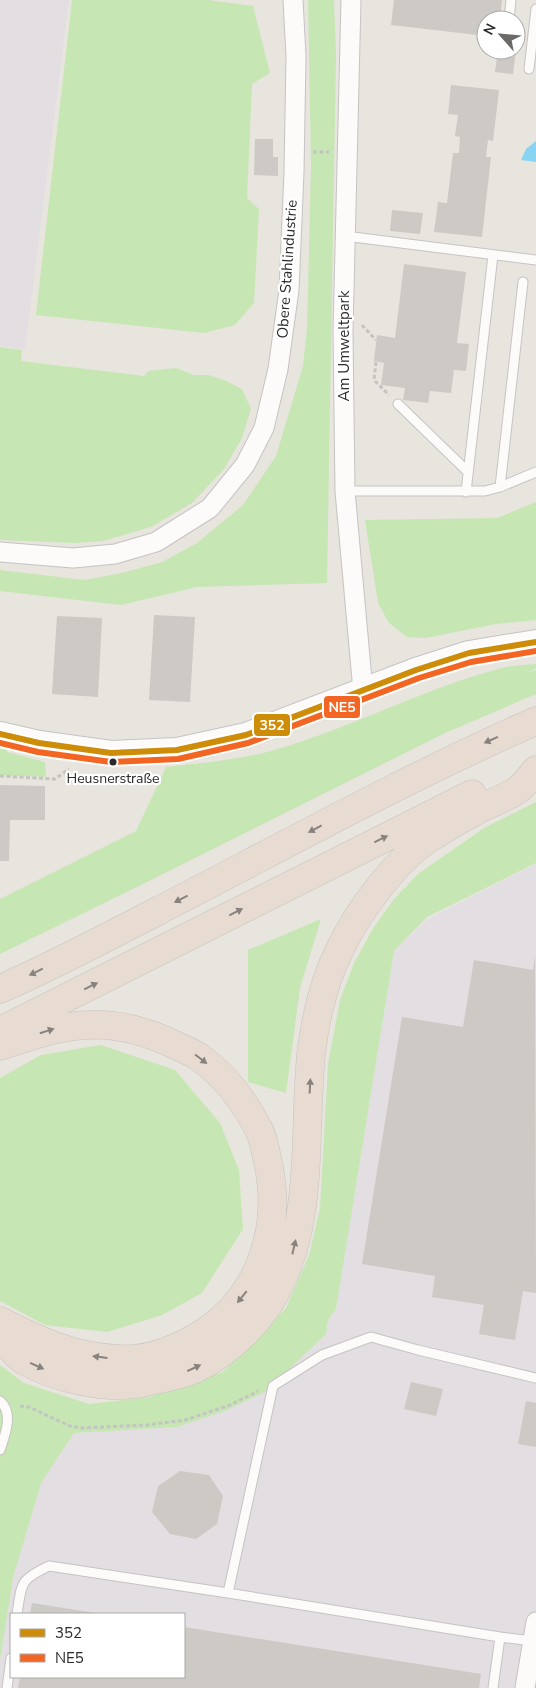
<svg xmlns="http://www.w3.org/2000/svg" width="536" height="1688" font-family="'Nunito Sans',sans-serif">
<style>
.industrial{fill:#e2dee1;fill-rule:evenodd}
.green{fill:#c6e7b3}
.water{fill:#89d4f2}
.building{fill:#cdcac5}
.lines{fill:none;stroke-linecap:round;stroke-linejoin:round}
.service-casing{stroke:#c5c3c4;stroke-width:11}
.minor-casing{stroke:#c5c3c4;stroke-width:21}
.tertiary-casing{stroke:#c5c3c4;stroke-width:26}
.motorway-casing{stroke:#c4c3c0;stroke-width:29}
.path{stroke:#c4c4c3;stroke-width:3;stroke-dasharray:4 2.5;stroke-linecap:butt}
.service{stroke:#fcfbfa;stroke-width:9}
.minor{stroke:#fcfbfa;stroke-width:19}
.tertiary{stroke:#fcfbfa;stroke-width:24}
.motorway{stroke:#e8dcd2;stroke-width:28}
.bus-1-casing{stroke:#fff;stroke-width:10}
.bus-2-casing{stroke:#fff;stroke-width:10}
.bus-1{stroke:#ce8d08;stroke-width:6}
.bus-2{stroke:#f26522;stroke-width:6}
.oneway{fill:#88827e}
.bus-dot{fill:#292929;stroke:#fff;stroke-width:2}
.labels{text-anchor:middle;stroke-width:4.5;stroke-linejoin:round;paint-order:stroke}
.bus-label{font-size:14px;fill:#292929;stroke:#fff}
.street-label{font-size:15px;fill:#292929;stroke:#fff}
.line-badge{stroke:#fff;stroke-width:2}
.badge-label{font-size:14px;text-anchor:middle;font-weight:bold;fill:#fff}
</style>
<rect width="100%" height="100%" fill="#e8e4de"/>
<path class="industrial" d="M0,0H69L25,349L0,346Z
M536,864V1688H0V1660L13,1578L41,1483L74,1433L177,1427L225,1411L265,1392L326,1334L329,1320L336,1309L394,951L428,919ZM11,1614H184V1677H11Z"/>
<path class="green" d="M72,0H208L253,6L270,73L252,84L247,198L259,209L254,303L235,325L204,333L36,315Z
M308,0H334L336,55L327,583L197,587L121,605L0,591V570L84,580L122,573L162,562L197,543L243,505L276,456L303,366L307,328L311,165Z
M0,347L22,350L21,361L144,376L148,371L176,368L194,375H208L224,380L242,389L251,409L242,438L224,469L192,503L151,527L103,541L75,543L0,540Z
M536,502V620L496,624L426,638L407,637L389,623L378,603L365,520L497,518Z
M536,664V668L529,672L536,670V694L445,733L141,885L0,954V899L136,831L166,767C202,763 239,760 274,750C352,728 424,688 502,668C513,665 525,665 536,664Z
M0,747L8,748L7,752L45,762L46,777L0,775Z
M536,802V863L427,917L394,951L336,1309L328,1320L326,1334L265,1392L225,1411L177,1427L74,1433L41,1483L13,1578L0,1660V1365L24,1383L89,1404L149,1397L223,1372L286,1308L309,1255L320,1208L328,1064L340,1000L354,963L374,927L394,899L418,874L484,828Z
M321,919L300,988L286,1093L248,1082V950Z
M101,1045L175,1070L220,1123L239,1170L243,1229L202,1293L162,1315L107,1332L45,1325L0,1301V1078L41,1055Z"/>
<path class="water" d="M536,141V162L521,160L526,149Z"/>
<path class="building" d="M394,0H502L500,20H486V36L391,25Z
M498,50H516L513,74L495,72Z
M451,85L499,90L493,141L488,140L486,157H491L482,237L434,232L438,202L447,203L453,153H459L460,137L455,136L458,115L448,114Z
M255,139H273V157H278V176L254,175Z
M392,210L423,213L420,234L390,231Z
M404,264L466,272L457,343L469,344L466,371L454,370L451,393L430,391L428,403L403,400L405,388L381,385L384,363L374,361L377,335L395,338Z
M154,615L195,617L190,702L149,700Z
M57,616L102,618L98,697L52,694Z
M0,785L45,786V820H10L9,861H0Z
M535,955L536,1293L523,1291L515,1340L479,1334L484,1305L432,1297L435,1276L362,1264L402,1017L463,1027L474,960L533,970Z
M411,1382L443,1389L436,1416L404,1409Z
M526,1401L536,1403V1447L518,1444Z
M180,1471L209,1475L223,1496L217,1524L196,1539L170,1534L152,1512L158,1486Z
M32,1603L95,1613L94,1614H30Z
M184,1627L481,1674L479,1688H18L20,1677H184Z"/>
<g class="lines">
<defs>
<path id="service" d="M509,20L511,0
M529,69L536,9
M345,236L536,260
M398,404L467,471
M500,487L523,282
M345,491H485L500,487L536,472
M466,492L493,255
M0,1401C14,1413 5,1435 0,1450
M228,1593L273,1386L322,1355L371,1337L418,1350L536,1378
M17,1614C22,1583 19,1580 49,1566L228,1593L500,1637L493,1688
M500,1637L533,1641
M7,1688L11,1658"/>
<path id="minor" d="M351,0L343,332L345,491L363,691
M0,552L73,558L115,554L156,542L210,508L245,465L264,428L278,369L289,290L294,172L296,56L293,0
M525,1688L536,1622"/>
<path id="tertiary" d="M0,734L39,743L111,753L177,750L246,735L416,670L469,653L536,642"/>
<path id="motorway" d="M0,989C53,966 105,938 156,912C282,847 406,778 536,721
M0,1031C158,953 314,872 472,794
M0,1046C29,1037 57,1026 88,1025C118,1023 148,1032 175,1045C183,1049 192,1052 199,1057C225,1076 246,1103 260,1132C264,1140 265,1150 267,1158C284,1229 259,1303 193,1339C170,1352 144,1361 118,1359C73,1357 39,1341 0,1321
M0,1336C7,1343 14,1354 23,1360C56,1379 110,1391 147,1382C162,1378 179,1376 193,1370C213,1361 232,1346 247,1331C319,1258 302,1148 311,1055C315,1019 324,981 340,949C358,911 397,858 433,836C446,828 460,819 474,812C487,804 504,799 516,791C524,786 530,777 536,770"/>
</defs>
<use href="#service" class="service-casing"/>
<use href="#minor" class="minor-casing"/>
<use href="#tertiary" class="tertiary-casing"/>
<use href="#motorway" class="motorway-casing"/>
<path class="path" d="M313,152H329
M362,325L376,340
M376,362L374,380L389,395
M0,776L55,779L69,769
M20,1406L29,1407L70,1426L81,1428L147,1425L185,1420L230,1405L258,1391"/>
<use href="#service" class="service"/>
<use href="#minor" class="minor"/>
<use href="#tertiary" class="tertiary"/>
<use href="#motorway" class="motorway"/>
<defs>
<path id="bus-1" d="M0,734L39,743L111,753L177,750L246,735L416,670L469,653L536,642"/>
<path id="bus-2" d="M0,743L38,752L111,762L178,759L248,743L419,678L471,662L536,651"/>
</defs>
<use href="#bus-1" class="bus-1-casing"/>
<use href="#bus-2" class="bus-2-casing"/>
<use href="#bus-1" class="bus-1"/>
<use href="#bus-2" class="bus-2"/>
</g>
<defs><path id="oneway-solid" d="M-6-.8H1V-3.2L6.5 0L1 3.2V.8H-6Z" transform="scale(1.25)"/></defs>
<g class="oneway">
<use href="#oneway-solid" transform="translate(491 740) rotate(156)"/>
<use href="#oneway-solid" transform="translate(315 829) rotate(152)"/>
<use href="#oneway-solid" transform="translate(381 839) rotate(-26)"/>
<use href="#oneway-solid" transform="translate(181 899) rotate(153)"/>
<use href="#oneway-solid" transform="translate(236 912) rotate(-27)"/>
<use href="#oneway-solid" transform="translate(36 972) rotate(154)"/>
<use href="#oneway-solid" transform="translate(91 986) rotate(-26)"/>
<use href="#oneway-solid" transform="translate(47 1031) rotate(-17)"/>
<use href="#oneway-solid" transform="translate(201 1059) rotate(37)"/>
<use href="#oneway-solid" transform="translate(310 1086) rotate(-87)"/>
<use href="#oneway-solid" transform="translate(294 1247) rotate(-77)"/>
<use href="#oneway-solid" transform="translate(242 1297) rotate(129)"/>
<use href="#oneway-solid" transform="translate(100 1357) rotate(-173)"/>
<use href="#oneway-solid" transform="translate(37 1366) rotate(24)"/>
<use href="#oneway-solid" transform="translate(194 1368) rotate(-25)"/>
</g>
<circle class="bus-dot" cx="113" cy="762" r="4.5"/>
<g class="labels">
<g class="bus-label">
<text x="113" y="783">Heusnerstraße</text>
</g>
<g class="street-label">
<text transform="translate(287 269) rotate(-86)" y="5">Obere Stahlindustrie</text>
<text transform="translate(344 346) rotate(-90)" y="5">Am Umweltpark</text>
</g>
</g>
<g class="line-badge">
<rect x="323" y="695" width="38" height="24" rx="5" fill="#f26522"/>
<rect x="253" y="713" width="38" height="24" rx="5" fill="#ce8d08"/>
</g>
<g class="badge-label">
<text x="342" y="712">NE5</text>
<text x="272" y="730">352</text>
</g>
<rect x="10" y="1613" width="175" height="65" fill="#ffffff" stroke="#a9a9a9"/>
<rect x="20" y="1629" width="25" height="8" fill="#ce8d08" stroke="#a9a9a9"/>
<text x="55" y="1638" font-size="15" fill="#292929">352</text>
<rect x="20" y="1654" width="25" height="8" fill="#f26522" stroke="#a9a9a9"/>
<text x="55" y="1663" font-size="15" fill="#292929">NE5</text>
<g transform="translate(501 35) rotate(297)"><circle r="24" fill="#ffffff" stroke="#a9a9a9"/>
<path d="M0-4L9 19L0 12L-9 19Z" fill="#6c6a68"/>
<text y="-8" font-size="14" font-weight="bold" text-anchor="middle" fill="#292929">N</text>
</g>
</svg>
